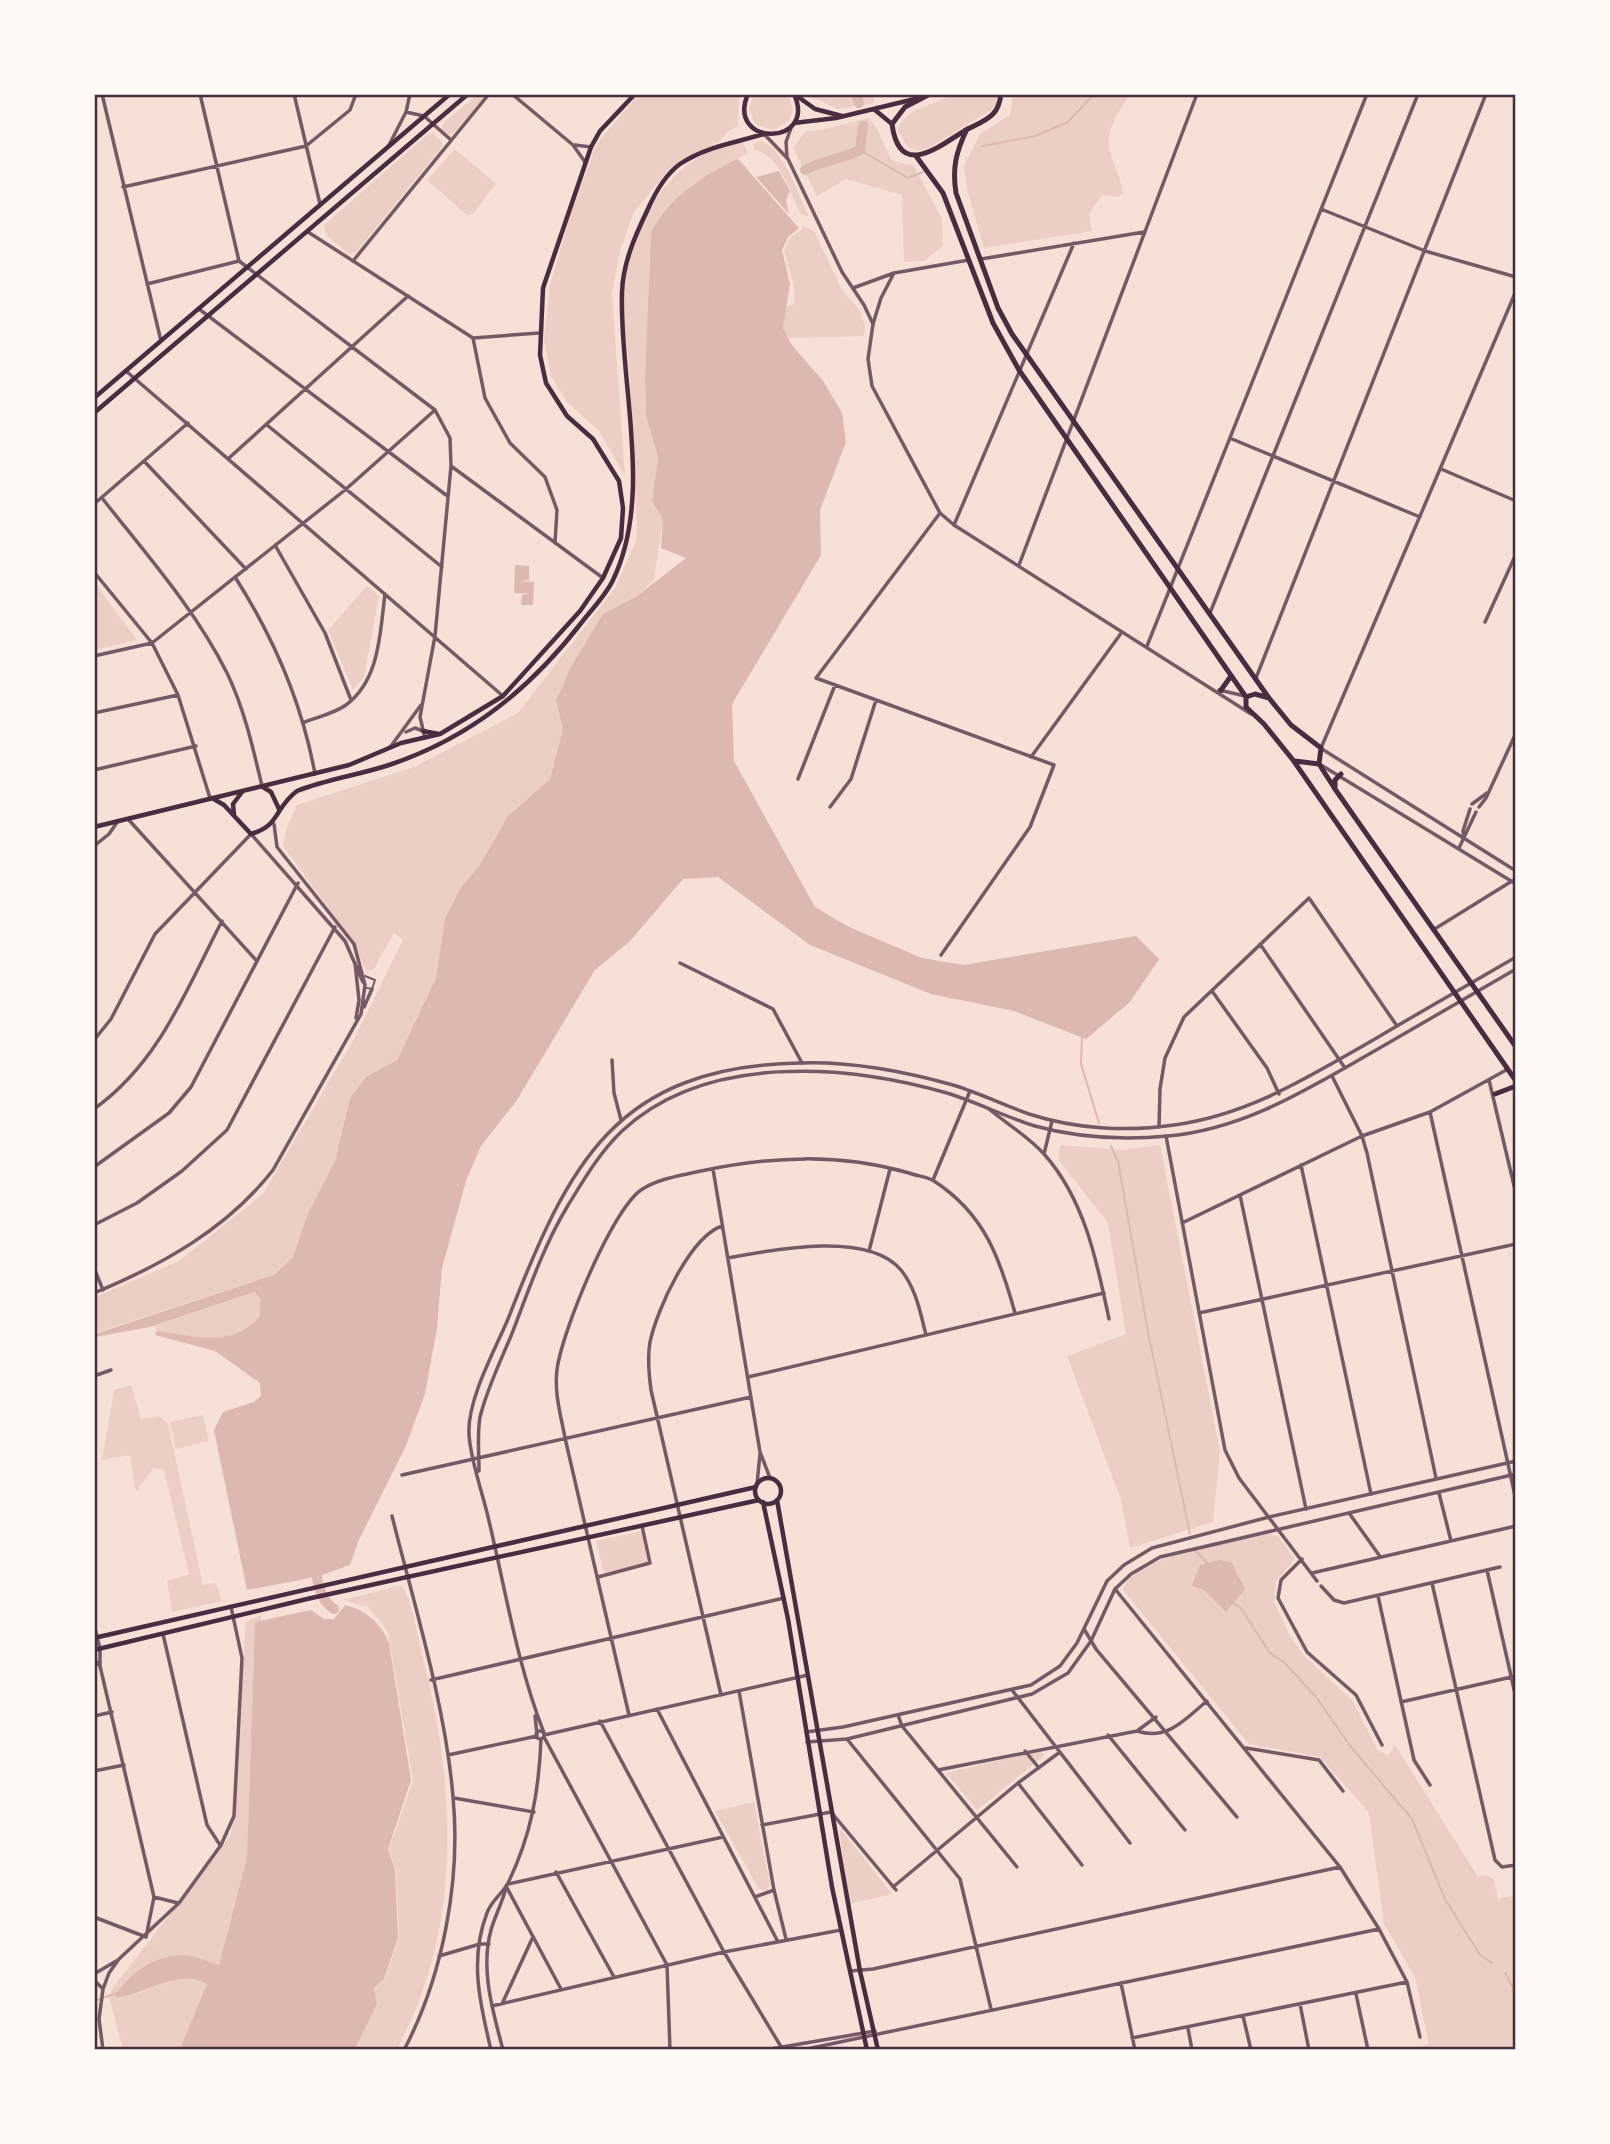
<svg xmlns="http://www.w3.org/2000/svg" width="1610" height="2144" font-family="Mulish,sans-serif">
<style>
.green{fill:#ebcfc5}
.water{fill:#dcb8b0}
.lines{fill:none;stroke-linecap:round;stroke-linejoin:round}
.stream{stroke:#dcb8b0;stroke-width:2}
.river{stroke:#dcb8b0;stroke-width:10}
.service{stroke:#755966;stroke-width:2}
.minor{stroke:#755966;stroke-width:3.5}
.tertiary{stroke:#755966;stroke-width:3.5}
.secondary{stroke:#4a2c40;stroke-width:4.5}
.primary{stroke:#4a2c40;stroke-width:5}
.neatline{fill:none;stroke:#4a2c40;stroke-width:2.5}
</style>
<rect width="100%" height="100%" fill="#f7e1d7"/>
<path class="green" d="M754,94L788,95L793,109L789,121L774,130L756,125L749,109Z
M477,95H487L453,133L447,135L441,130L444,122Z
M638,95H739L738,126L727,132L720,141L671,167L634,212L620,251L612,293L625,476L599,431L566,401L551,376L544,339L550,285L571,213L597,143Z
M807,95H872L875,103L838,109Z
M952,95H997V106L931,147L919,151L908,147L898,131C904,107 932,107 952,95Z
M1013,95H1129C1120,110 1104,132 1110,151C1114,166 1121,178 1123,193L1118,197L1102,195L1089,214L1092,231L984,248L967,189L964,166L980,134L1010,115Z
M868,118L878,130L891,160L914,166L942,219L943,246L924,261L904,262L902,195L846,179L817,196L793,148L806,131C819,132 852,122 868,118Z
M433,133L442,142V147L356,252L349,254L326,235L324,225L427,135Z
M759,141C783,144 799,197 809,217L801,214C788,191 782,157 754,149L753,144Z
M743,143L748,153L691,185L650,248L645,376L646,415L658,458L652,501L663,520L654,580L637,596L603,614L556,701L563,729L550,779L507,817L480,865L462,886L445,918L436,978L397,1060L366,1077L350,1098L335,1161L308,1213L293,1257L274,1275L95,1333V1297L179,1261L263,1194L354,1039L403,940L394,933L373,970L366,971L354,943L283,846L287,827L297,805L414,767L518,713L615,588L636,541L637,524C635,476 633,428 630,380C628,352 623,322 624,294C627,228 672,149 743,143Z
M455,149L496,184L472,215H467L427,180Z
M802,226L814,231L842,290L860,311L865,327L864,336L786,338L782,321L787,306L794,304V287L784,250L790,238L802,229Z
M95,583L137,640L95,650Z
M367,586L379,596L364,677L353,690L328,630Z
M1061,1145L1123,1150L1160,1145L1220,1451L1213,1522L1130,1548L1121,1500L1067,1356L1126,1334L1108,1223L1058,1159Z
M256,1292L260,1299V1316C230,1350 197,1336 157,1331L154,1326Z
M131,1385L141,1419L159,1416L168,1424L203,1585L216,1583L222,1601L172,1612L167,1581L189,1574L164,1470L153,1468L136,1492L130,1455L102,1460L114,1390Z
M203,1415L209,1441L176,1449L170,1422Z
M641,1531L648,1563L604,1573L596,1541Z
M1268,1534L1278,1536L1295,1559L1276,1581L1274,1602L1290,1636L1305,1657L1352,1700L1378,1751L1388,1755L1395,1745L1478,1877L1487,1875L1494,1880L1498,1899L1515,1895V2049H1408L1429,2044L1415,1977L1384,1924L1369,1813L1320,1757L1249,1744L1123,1590C1136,1553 1233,1542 1268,1534Z
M401,1585C411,1596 417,1634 421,1650C456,1784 464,1924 397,2049H355L377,2005L374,1988L385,1979L399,1938L396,1870L389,1849L413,1781L388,1632L368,1607L343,1600Z
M261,1615V1621L255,1622L247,1859L219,1965L183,1955L133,1996C155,1986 183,1971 208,1984L180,2049H123L109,1997L112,1989L231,1835L246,1622Z
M1039,1751L1045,1755L977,1810L946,1773Z
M754,1802L770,1885L766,1891L759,1889L715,1811Z
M839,1829L841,1830L892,1894L850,1904Z"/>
<path class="water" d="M738,159L799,228L788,237L782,250L790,284L783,328L791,344L824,382L842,413L846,442L820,510L821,555L732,704L734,761L815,907L849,927L922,958L963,965L1136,936L1159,959L1130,1002L1086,1039L1014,1011L931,994L810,945L718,877L683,879L631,940L595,970L517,1100L481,1146L466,1181L442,1268L437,1328L425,1394L405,1448L358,1542L350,1565L316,1577L247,1590L214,1430L223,1412L254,1402L261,1396L260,1383L215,1351L155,1335L157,1331C195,1336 232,1349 260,1316V1299L255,1292L150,1327L95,1337V1334L274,1275L293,1257L308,1213L335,1161L350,1098L366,1077L397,1060L436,978L445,918L462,886L480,865L507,817L550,779L563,729L556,701L571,667L603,614L637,596L686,558L661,548L663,520L652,501L658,458L646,415L645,376L651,232C670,197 703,175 738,159Z
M779,171L790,191L786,200L789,214L756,177Z
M515,565L529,566V580L520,581L534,582L533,605H521L522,595L529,593H514Z
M1219,1560L1231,1562L1245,1589L1226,1612L1204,1590L1192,1586L1200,1565Z
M345,1605C366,1610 381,1623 389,1643L411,1780L388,1849L395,1869L398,1938L384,1979L374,1988L377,2004L355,2049H180L207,1984C177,1967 145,1996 115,1997C128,1973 154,1956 182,1955C193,1955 208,1962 219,1965L247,1858L255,1622L311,1610L324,1619H334Z"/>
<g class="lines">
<path class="stream" d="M983,146L1035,136L1068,122L1094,94
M860,150L908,178L923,172
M1082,1036L1081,1064L1099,1123
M1111,1146L1118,1161L1148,1332L1190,1534
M1195,1550L1208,1564
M1233,1603L1240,1607L1270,1653L1284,1662L1316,1697L1351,1747L1412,1819L1445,1899L1480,1955L1492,1963
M1505,1973L1516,1993
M94,2001L117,1993"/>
<path class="river" d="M856,94L859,103
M805,170C824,160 842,159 860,150L863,126
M317,1564C315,1580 320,1600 334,1609"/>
<path class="service" d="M365,976L375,980L372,989L367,988"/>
<path class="minor" d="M102,94L161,341
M200,94L239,261L435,410L450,438L451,466L435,636L420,717L425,738
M294,94L320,204
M512,94L573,145L585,162
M406,112L424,116L451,140
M575,145L591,147
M388,147L406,112L410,94
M123,187L306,146L350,110L356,94
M1321,209L1425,251L1516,277
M981,259L1144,232
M353,261L489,94
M147,284L239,261
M853,288L894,273L969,260
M199,309L446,495
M873,324L881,298L894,273
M473,338L485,398L510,443L545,477L557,510L555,543
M126,371L503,696
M267,425L442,567
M1232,439L1420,517
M229,458L408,296
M144,461L246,569
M451,466L603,578
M1441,469L1516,501
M102,498C146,554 195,609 227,673C244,708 253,748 262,786
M94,504L188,423
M940,513L816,678L1054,765L1030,827L941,955
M954,525L1074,243
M275,545L325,633L351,700
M1019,565L1197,94
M94,572L152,643L178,695L210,798
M235,577C274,638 302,703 315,774
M1210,613L1418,94
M1485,622L1516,554
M1147,646L1367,94
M94,656L152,643L345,490L435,410
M1256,678L1486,94
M94,713L178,695
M305,722C318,717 335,713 346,705C380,680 380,632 385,594
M406,732L415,728L423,731
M391,746L421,705
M1321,748L1516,291
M1031,757L1122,632
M94,770L196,746
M798,779L835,685
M1472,804L1487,793
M830,807L851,779L876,700
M1479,807L1486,798L1516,733
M128,819L256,960
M94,831V844
M1464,838L1463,831L1470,809
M94,846L109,834L118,821
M1459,848L1476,812
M1433,930L1512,881
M1260,944L1345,1068
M680,963L773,1009L802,1063
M1212,991L1267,1068L1279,1094
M94,1040L111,1019L155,934L251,834
M612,1060L614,1093L621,1120
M1332,1076L1362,1136L1367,1153L1436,1478
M1489,1080L1516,1194
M94,1109C159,1063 186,990 222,921
M989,1109C1007,1124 1029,1137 1044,1154C1085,1200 1097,1262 1109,1319
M1430,1112L1516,1500
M1159,1127L1160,1089L1165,1058L1184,1017L1309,898L1397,1026
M1166,1136L1225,1450L1239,1478L1317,1581
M1044,1154L1052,1121
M1301,1165L1371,1494
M94,1167L169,1113L191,1087L298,883
M713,1169L760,1452L770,1478
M933,1180L970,1091
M1240,1195L1306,1509
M1182,1223L1362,1136L1430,1112L1508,1069
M94,1225L137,1203L182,1171L227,1130L335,927
M869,1251L890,1169
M728,1258C771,1250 868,1230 901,1270C916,1289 920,1311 926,1335
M94,1268L103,1290
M1199,1313L1516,1244
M94,1376L111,1370
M748,1377L1104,1293
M402,1475L751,1397
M757,1484L760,1454
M1439,1493L1451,1541
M1349,1513L1379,1555
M392,1516C414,1604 446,1708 453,1797C461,1880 443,1976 404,2050
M1302,1559L1281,1580L1278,1598L1307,1652L1356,1695L1382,1745
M1487,1570L1516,1698
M1312,1573L1516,1526
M598,1577L650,1563L642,1526
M1432,1583L1495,1860L1502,1867L1516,1865
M1321,1586L1334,1600L1344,1603L1500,1567
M1115,1589L1340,1867L1379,1929L1407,1982L1420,2037
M1378,1596L1414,1760L1430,1785
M1084,1629L1096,1649L1237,1817
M163,1634L207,1825L220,1845
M100,1649V1666L154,1897L146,1937
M94,1659L100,1666
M431,1680L784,1598
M1012,1690L1130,1843
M739,1691L774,1890L786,1939
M721,1695L651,1390C649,1375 647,1358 650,1342C657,1309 690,1237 722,1226
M1401,1702L1516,1676
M657,1709L777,1940
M629,1715L565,1438C561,1416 554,1393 557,1370C561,1334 611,1211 641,1190C659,1178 680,1176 701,1171C772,1156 839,1153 909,1173C917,1176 928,1177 934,1181C985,1214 1000,1259 1015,1313
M898,1715L902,1726L1017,1867
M94,1716L112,1712
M600,1721L724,1952L783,2050
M1137,1731C1168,1741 1185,1719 1207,1701
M536 1735a4 4 0 1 1 8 0a4 4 0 1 1-8 0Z
M544,1735L808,1675
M1108,1735L1185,1830
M544,1737L667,1965L670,2050
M847,1739L960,1879L991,2009
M1246,1748L1319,1760L1343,1791
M1025,1751L1039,1768
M448,1755L537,1736
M938,1770L1137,1731L1156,1717
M1018,1783L1082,1865
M454,1798L534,1812
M762,1825L831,1812L896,1890
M556,1872L614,1977
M508,1884L723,1837
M506,1886L561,1989
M893,1887L1018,1783L1060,1752
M154,1897L178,1903
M755,1897L774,1890
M94,1917L146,1937
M439,1956L480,1944H489
M850,1971L873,1969L1340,1867
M94,1974L118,1960
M94,1980L102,1988
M1121,1983L1135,2050
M1356,1994L1368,2050
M502,2004L532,1939
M1300,2004L1309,2050
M492,2006L724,1952L841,1930
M1243,2016L1251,2050
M1188,2028L1192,2050
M1132,2038L1407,1982
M94,2049L95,2050
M103,2050L99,2019L103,1989L109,1973L119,1959L179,1903L221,1845L234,1816L242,1658L231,1607
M765,2050L875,2031
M802,2050L1379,1929"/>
<path class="tertiary" d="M765,135L788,159L842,272L864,305L873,324L868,359L872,386L940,513L954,525L1251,714
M787,157L786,142L791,128
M308,232L473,338L539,333
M1219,690L1245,696
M1322,749L1516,871
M1321,765L1516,884
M251,834L345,941L363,982
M355,963L359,1000L356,1018
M364,1007L372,989
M94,1293C162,1265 227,1229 273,1170L361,1014L365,985L354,944L277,847L274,824
M479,1471C479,1452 477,1435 480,1417C487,1389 500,1362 511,1336C528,1292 543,1247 567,1207C583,1181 599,1153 622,1131C705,1053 846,1064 947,1093C977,1102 1005,1117 1035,1126C1078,1138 1124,1140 1168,1136C1244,1129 1306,1090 1371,1053C1419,1025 1467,997 1516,969
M94,1625L100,1649
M535,1716L537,1734
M806,1732L843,1727L1031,1685L1060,1666L1077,1643L1107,1581L1124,1565L1152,1548L1269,1517L1516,1461
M544,1733C517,1664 506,1592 489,1521C483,1494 470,1459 469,1434C467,1400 495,1350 508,1319C569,1163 615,1067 800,1063C852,1061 903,1071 953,1085C979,1093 1004,1105 1029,1114C1075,1129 1127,1132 1174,1125C1247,1115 1305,1079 1368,1043C1417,1014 1466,986 1516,957
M807,1742L847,1739L1032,1694L1068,1673L1091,1641L1115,1589L1131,1574L1160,1557L1516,1474
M94,1771L124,1765
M491,2050C480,2004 469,1959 487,1913C491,1901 502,1894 508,1883C531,1836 539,1791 541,1739
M503,2050C493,2011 480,1970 491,1930C495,1916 502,1903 506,1888"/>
<path class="secondary" d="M748,94C725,147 818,147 794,94
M797,96L815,109L842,116
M875,110L892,124
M794,123L836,118L919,98
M94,398L450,94
M94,413L468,94
M423,731L439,734
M263,787L271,792L279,809
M212,798L224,805L251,834C281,825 274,808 297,791C327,779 359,775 389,765C470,738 530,689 582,622C592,609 606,595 613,580C654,495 619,383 622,292C623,263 635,236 647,211C654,195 666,174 680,164C707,146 735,143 764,134
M234,815L233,804L242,792
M94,827L349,765L401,743L440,734L503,696L580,611L603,578L621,538L623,508L619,481L593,439L567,416L546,383L540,355L543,288L591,147L600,131L635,94
M755 1491a13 13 0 1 1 26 0a13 13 0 1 1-26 0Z
M777,1500L860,1971L878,2050
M763,1502L788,1619L832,1887L867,2050
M94,1638L756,1487
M94,1650L307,1599L759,1500"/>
<path class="primary" d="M930,94L905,107L892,124C899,178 936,149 964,131C973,126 985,122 993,114C998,109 1000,102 1001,94
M967,129C956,152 952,168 956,193L998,308L1012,334L1269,698L1291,725L1321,748L1319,764L1335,789L1516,1047
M916,156L943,193L993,323L1019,370L1246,697V707L1264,724L1293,760L1516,1081
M1221,690L1231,676
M1246,697L1255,694L1269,698
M1295,761L1319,764
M1335,789V780L1341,774
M1495,1094L1516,1086"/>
</g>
<rect width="1610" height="2144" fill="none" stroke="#fffaf5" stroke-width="192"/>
<rect x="96" y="96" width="1418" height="1952" class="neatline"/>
</svg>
